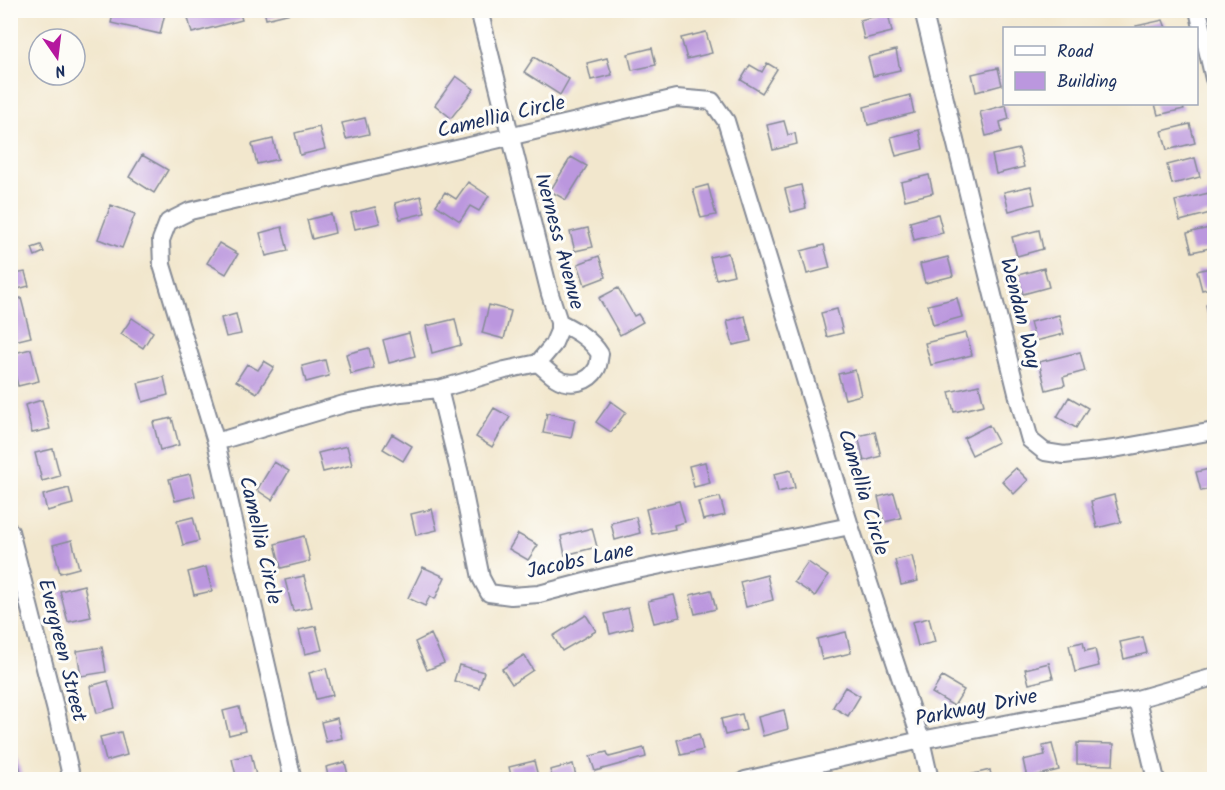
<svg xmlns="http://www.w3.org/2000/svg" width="1225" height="790" font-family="Kalam,sans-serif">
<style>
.building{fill:#bb97de}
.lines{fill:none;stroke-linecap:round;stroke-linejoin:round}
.minor-casing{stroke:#868b96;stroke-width:20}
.minor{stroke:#fff;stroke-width:16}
.labels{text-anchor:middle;stroke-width:6;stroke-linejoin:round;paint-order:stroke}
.street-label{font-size:21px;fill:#1b2f5e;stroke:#fdfcf7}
</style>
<rect width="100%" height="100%" fill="#fdfcf7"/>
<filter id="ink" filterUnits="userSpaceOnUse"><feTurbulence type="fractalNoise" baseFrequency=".0167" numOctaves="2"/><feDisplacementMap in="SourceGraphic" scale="12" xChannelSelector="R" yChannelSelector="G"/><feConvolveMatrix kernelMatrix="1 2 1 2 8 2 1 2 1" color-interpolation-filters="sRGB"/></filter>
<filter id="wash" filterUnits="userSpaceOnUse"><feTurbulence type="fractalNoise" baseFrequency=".008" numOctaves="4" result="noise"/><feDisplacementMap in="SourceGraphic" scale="24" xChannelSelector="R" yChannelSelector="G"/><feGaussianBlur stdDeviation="1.35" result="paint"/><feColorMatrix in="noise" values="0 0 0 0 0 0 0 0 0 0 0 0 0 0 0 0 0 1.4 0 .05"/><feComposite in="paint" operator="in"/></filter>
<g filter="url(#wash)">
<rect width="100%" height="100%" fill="#f2e7cd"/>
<g id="blocks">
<path class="building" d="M114,10H153L165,13L160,34L111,23Z
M199,10H239L242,20L192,33L187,14Z
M264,10H299V11L266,19Z
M423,10H445L446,11L425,16Z
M961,10H975L976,11L962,15Z
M888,13L892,32L864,39L860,20Z
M1163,20L1166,28H1137L1136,26Z
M706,32L712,53L687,59L681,38Z
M652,48L656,65L632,70L628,54Z
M896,50L900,70L873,76L868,57Z
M534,57L569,79L560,95L524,72Z
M607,58L612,75L591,80L587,63Z
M767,63L777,69L762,93L741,80L750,65L762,72Z
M998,68L1002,85L976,92L972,74Z
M456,76L474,89L451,118L435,105Z
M910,95L914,113L868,125L864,107Z
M1155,104H1183L1184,109L1158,115Z
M1006,105L1009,119L1000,122L1002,132L986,136L980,112Z
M365,118L369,134L346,139L342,123Z
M784,121L788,135L795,133L797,144L773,150L767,125Z
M1190,124L1195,143L1167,150L1162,131Z
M319,127L325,149L300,155L295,133Z
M919,130L923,149L896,156L891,137Z
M273,139L278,159L257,164L252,144Z
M1019,149L1024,167L996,174L992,155Z
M142,155L168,170L154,193L129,177Z
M571,157L587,166L566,200L550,191Z
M1195,158L1200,177L1172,184L1167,165Z
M929,175L933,193L905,200L901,182Z
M468,182L489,196L479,211L470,206L460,221L436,205L445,192L456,199Z
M708,185L716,215L701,218L693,189Z
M801,185L806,208L791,212L785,189Z
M1031,186L1035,204L1009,211L1004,192Z
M1209,193L1214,212L1180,221L1175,201Z
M421,196L425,213L400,219L395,203Z
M111,205L135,214L122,248L98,239Z
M375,207L380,223L355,229L351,213Z
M331,214L335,233L312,239L307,220Z
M938,214L943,233L914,240L910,222Z
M282,227L288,251L266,256L260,233Z
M1214,227V247L1192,252L1187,233Z
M588,228L593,247L575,251L570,232Z
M1039,230L1043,249L1017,256L1012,237Z
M219,243L238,254L226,274L207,263Z
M41,245L44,252L35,256L32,248Z
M824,245L830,268L807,274L801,251Z
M728,253L734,275L716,279L710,257Z
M599,256L606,277L585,285L578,264Z
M948,257L953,276L925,283L920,264Z
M1214,267V287L1202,290L1197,271Z
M1044,268L1049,287L1023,294L1018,275Z
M25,272L29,286L10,291V275Z
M618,288L634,316L638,314L643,322L620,335L599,298Z
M21,298L31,337L10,342V301Z
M957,298L962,317L933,325L928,305Z
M1214,303V323L1210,324L1206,305Z
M489,305L511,311L504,339L482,333Z
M837,309L843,333L827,337L821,313Z
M236,314L241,334L226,337L221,318Z
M1059,315L1064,334L1035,341L1030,322Z
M745,316L751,341L733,345L727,321Z
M132,318L153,332L143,348L121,334Z
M455,319L461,345L432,353L426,326Z
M409,333L415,356L389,363L383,340Z
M966,333L972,355L931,365L925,343Z
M369,348L374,368L351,374L346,354Z
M31,349L39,381L18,386L10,354Z
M1080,352L1085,371L1063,377L1065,385L1046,390L1039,362Z
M325,360L329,376L306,382L302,366Z
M264,361L274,367L257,393L236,381L247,364L258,370Z
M855,370L861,395L845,399L838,374Z
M164,377L168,395L143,402L138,383Z
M979,385L984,405L954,412L949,392Z
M1069,397L1088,408L1076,428L1057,417Z
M42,400L50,429L32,433L25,405Z
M611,401L626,412L611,432L596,422Z
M494,408L510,417L492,447L476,437Z
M547,413L575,419L571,438L543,433Z
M172,418L179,445L160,450L153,422Z
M989,425L998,442L972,455L964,438Z
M875,432L881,456L864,461L858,436Z
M392,434L412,446L403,461L383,449Z
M347,446L352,465L323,472L318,453Z
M53,449L60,476L42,481L35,453Z
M274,462L289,471L272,500L257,490Z
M705,462L710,483L694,487L689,466Z
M1016,468L1028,480L1014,494L1002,481Z
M1214,468V488L1201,491L1196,472Z
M791,470L795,488L778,492L774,474Z
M190,474L195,496L175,501L169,479Z
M69,488L73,504L47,511L43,495Z
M894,493L901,518L884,522L878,497Z
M1114,495L1121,522L1097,528L1091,501Z
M720,497L725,515L703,520L698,502Z
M679,501L685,522L674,525L675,529L652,534L646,509Z
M432,509L437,530L416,535L411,514Z
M193,517L199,541L183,545L177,521Z
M636,517L640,533L615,540L611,523Z
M592,528L597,547L565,555L561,536Z
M518,534L538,545L528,560L509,549Z
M304,536L310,561L281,568L275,544Z
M72,540L79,568L60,573L53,545Z
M912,556L918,581L901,585L895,560Z
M808,562L828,576L815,596L794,582Z
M206,567L212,591L194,595L188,572Z
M423,567L445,577L435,599L430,596L425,606L408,598Z
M767,575L773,600L746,607L740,582Z
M304,576L312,607L293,611L285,580Z
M84,585L91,617L68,622L60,591Z
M711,590L716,609L695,614L690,595Z
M674,595L680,617L654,623L648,601Z
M628,608L633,628L610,634L605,614Z
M586,615L596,631L562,651L553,636Z
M929,618L935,642L918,646L912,622Z
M316,626L322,650L305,654L299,630Z
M846,632L851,653L822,660L817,639Z
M431,634L444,663L427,670L415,642Z
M1143,637L1147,653L1124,659L1120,642Z
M1083,642L1085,651L1095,649L1099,666L1075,672L1069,645Z
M102,647L106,672L81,676L77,651Z
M524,655L533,670L512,684L502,669Z
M1049,663L1053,678L1029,684L1025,669Z
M459,665L484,672L479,688L454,681Z
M326,668L333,695L316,699L309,673Z
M942,677L964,690L954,706L932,693Z
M108,681L115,708L97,713L90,686Z
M845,687L860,696L848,716L833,707Z
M239,707L245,731L229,735L223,711Z
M784,710L788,729L763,736L758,717Z
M742,714L746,730L725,735L721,719Z
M337,718L342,738L326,742L321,722Z
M121,732L127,755L106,761L100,737Z
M699,734L703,750L681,755L677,740Z
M1077,743L1114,744L1113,765L1077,764Z
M1052,744L1059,770L1027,778L1023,760L1045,755L1043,746Z
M644,748L646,757L595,771L590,756L607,752L609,757Z
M16,753L23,780H10V754Z
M251,754L257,780H237L232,759Z
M534,761L539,780H512L509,767Z
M345,762L349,780H329L326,767Z
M573,764L577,780H553L550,770Z
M990,770L992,780H962L961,777Z
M131,774L133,780H111V779Z"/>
</g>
</g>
<g filter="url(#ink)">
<use href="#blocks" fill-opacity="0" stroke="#868b96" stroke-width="1.5"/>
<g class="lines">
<defs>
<path id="minor" d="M923,10L1018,397L1030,440L1045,452L1064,455L1114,449L1214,431
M1198,10L1214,79
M538,363C544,368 550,374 556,378C570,387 589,383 597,368C599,364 599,358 600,354C590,338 576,331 559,322
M439,389L460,474L481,578L489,593L511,596L539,594L608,576L850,526
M216,442L344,404L401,393L439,389L505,370L538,363L553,345L559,331V322L550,294L479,10
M10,531L56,711L72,780
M1137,699L1156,780
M293,780L216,442L162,265L161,240L168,222L190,211L676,98L712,101L726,121L850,526L921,740L930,780
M745,780L921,740L1137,699L1214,677"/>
</defs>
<use href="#minor" class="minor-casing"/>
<use href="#minor" class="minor"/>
</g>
</g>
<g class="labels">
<g class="street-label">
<text transform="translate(501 116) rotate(-13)" y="7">Camellia Circle</text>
<text transform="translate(560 241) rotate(75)" y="7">Iverness Avenue</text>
<text transform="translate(1021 313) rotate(76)" y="7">Wendan Way</text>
<text transform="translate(864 492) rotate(73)" y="7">Camellia Circle</text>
<text transform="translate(261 540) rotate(77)" y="7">Camellia Circle</text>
<text transform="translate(580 560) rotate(-12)" y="7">Jacobs Lane</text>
<text transform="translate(63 650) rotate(76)" y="7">Evergreen Street</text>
<text transform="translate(976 707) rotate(-11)" y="7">Parkway Drive</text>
</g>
</g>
<rect width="1225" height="790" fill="none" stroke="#fdfcf7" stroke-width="36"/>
<rect x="1003" y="27" width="195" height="78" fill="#fdfcf7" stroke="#a3aaba" stroke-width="1.5"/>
<rect x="1015" y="46" width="30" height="9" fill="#ffffff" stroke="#a3aaba" stroke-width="1.5"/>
<text x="1057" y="57" font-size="18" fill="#1b2f5e">Road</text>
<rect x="1015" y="72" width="30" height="18" fill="#bb97de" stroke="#a3aaba" stroke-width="1.5"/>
<text x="1057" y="87" font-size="18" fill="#1b2f5e">Building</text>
<g transform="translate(57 57) rotate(166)"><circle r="28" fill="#fdfcf7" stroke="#a3aaba" stroke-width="1.5"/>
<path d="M0-4.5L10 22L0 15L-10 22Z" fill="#b5179e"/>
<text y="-9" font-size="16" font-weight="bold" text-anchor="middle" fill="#1b2f5e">N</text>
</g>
</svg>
